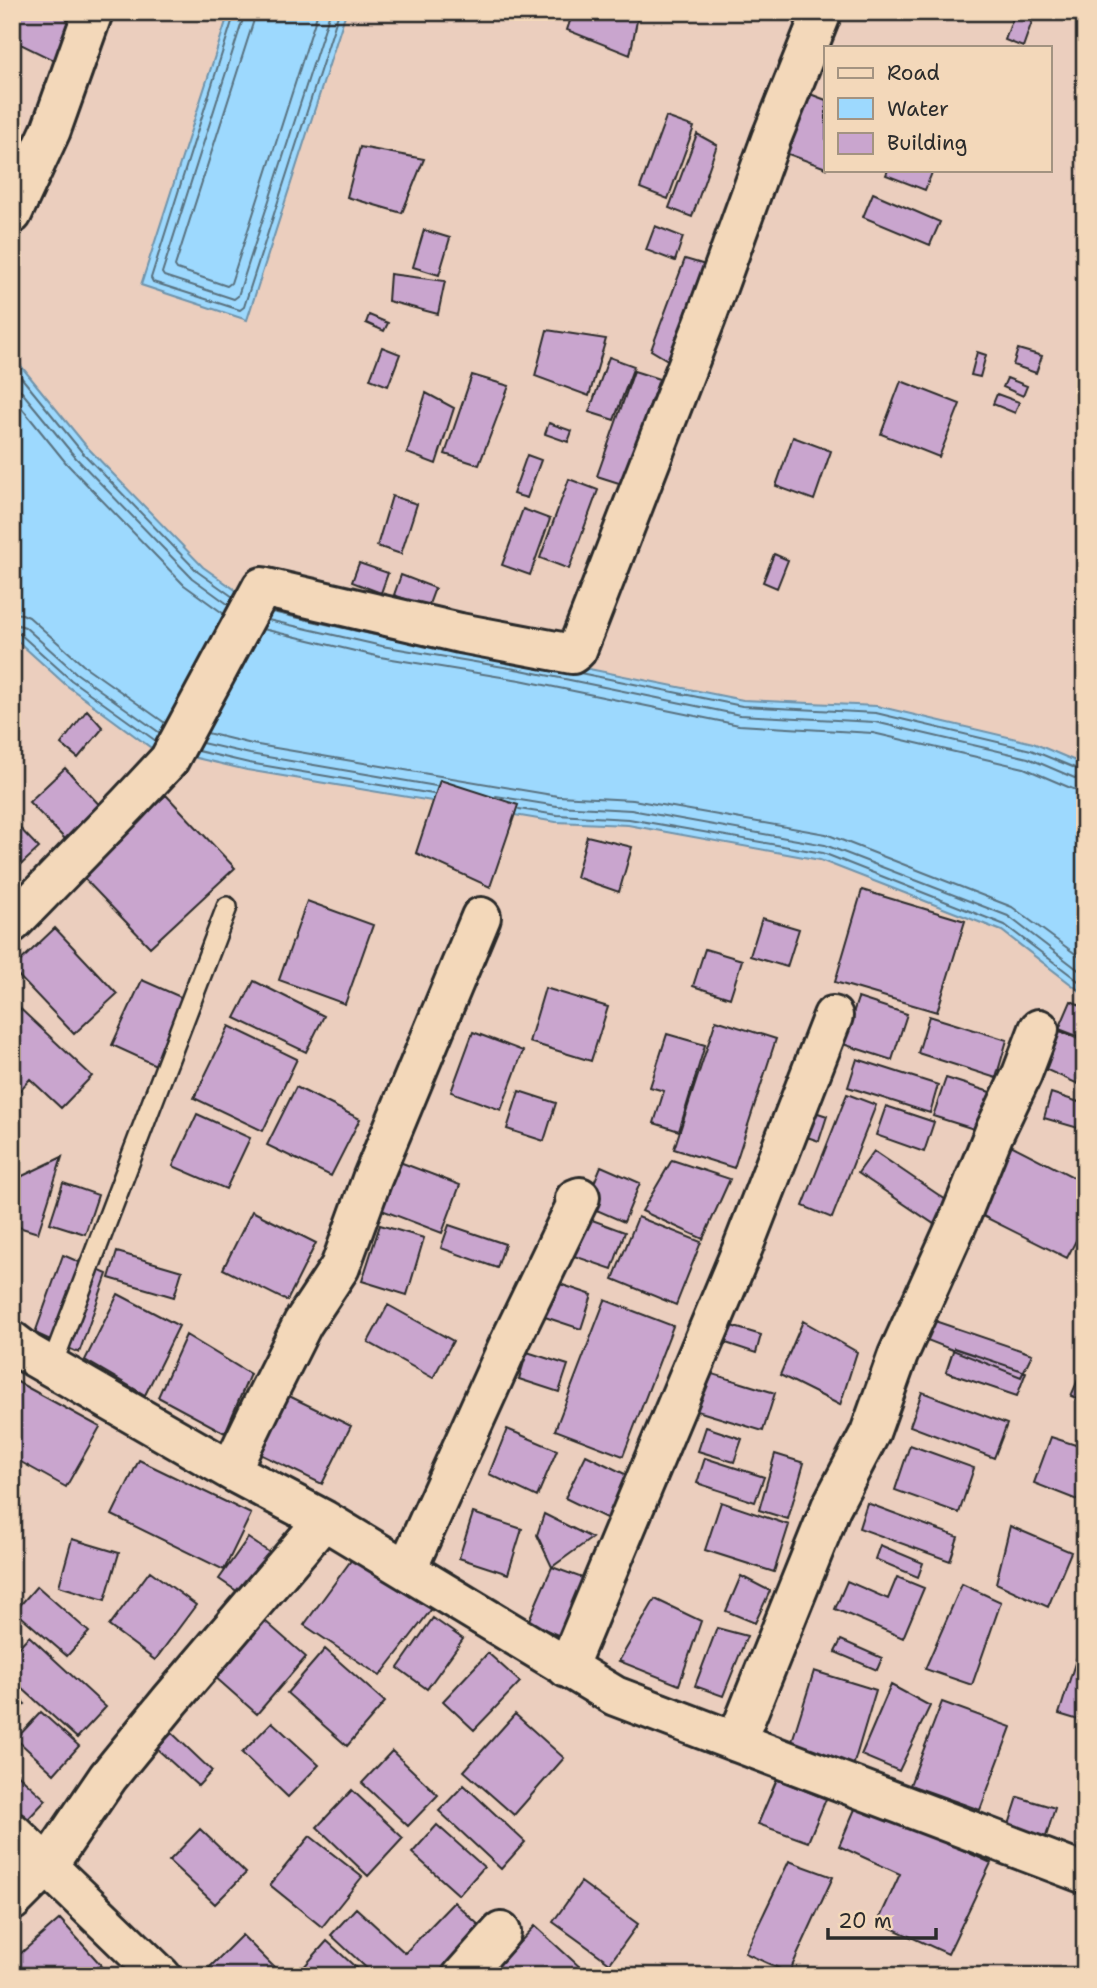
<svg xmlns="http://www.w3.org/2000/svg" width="1097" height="1988" font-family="'Shantell Sans',sans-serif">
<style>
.water{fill:#9dd9fe;stroke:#6f93aa;stroke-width:2}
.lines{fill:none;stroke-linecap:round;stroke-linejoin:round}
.shore{stroke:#59717f;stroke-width:2}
.building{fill:#c9a5ce;stroke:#2b2b2b;stroke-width:2}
.service-casing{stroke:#2b2b2b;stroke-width:24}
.minor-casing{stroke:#2b2b2b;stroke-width:44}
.service{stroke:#f3d8ba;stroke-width:19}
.minor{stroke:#f3d8ba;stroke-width:38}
</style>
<rect width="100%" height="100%" fill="#ebcebe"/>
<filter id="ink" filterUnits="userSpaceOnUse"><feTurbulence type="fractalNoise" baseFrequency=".0143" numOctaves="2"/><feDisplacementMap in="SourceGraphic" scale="14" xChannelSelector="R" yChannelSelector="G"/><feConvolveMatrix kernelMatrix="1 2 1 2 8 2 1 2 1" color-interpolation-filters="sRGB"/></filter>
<g filter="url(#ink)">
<path class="water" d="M229,12H346L247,320L141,285Z
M12,355L87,447L203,567L237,591L276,606L743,700L877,706L1033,743L1085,765V995L1002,931L820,860L628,825L556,822L247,770L150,747L66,685L12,636Z"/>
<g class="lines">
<path class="shore" d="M235,12L151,278L153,282L240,310L244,307L339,12
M244,12L243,19L162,273L164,276L234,299L238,296L330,12
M255,12L253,23L175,266L177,269L227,286L231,283L318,12
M12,366L82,452L198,572L233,597
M12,380L76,458L192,578L229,605
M12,396L67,464L184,585L224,614
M272,612L397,640
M12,613L22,614L29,617L83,665L165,723
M268,620L382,646L521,670L740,715L875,722L1028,758L1077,779L1085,780
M12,623L25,627L76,673L160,733
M263,629L380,657L520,680L739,725L873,733L1024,768L1073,789L1085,790
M12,632L20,634L71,680L156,741
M580,673L742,706L876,713L1031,750L1080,770L1085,771
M207,733L252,744L558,796L633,800L826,834L1012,907L1085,961
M202,743L250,754L436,786
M198,751L249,763L433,794
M496,796L557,806L631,810L825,845L1008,916L1085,975
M519,809L557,815L629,819L823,853L1005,925L1085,986"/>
</g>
<path class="building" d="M12,12H52L73,21L55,61L12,40Z
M573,12H631L638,16L630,55L567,30Z
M1015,12L1035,13L1023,47L1005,40Z
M802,91L826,100V168L780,151Z
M666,117L694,127L668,199L640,188Z
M697,134L717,145L692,217L669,208Z
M360,147L424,159L402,213L347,197Z
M888,170H933L925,190L886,175Z
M873,193L940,222L930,245L863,217Z
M655,226L683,237L675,261L646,250Z
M424,230L450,238L439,275L413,267Z
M685,259L709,266L676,365L651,350Z
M390,274L445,281L438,314L388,301Z
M369,315L388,323L384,331L366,323Z
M547,330L606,339L589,396L535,376Z
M382,347L400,354L388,386L370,379Z
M1018,349L1042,356L1036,373L1013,365Z
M977,352L986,355L980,377L971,375Z
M609,357L634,366L614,420L589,412Z
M634,371L659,379L622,484L597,476Z
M472,375L509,386L479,465L445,454Z
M1007,378L1027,386L1023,396L1003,387Z
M901,381L960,404L939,457L881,434Z
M426,393L454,408L436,464L407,453Z
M997,394L1019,402L1015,413L993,404Z
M549,423L572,431L568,442L545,434Z
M793,437L831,451L814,500L776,486Z
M527,455L541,460L527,498L513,494Z
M569,479L598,490L569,569L540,558Z
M392,496L417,504L401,554L377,546Z
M523,509L550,519L530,575L502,565Z
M774,554L788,560L777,588L763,582Z
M359,563L388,573L381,593L352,582Z
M401,575L435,588L428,607L394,595Z
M87,710L103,728L78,758L61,744Z
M65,768L106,812L71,845L29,802Z
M440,780L518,805L490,887L416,853Z
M166,795L235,868L150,947L81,875Z
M12,820L39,848L12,873Z
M587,836L632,847L619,892L576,877Z
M862,890L965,921L937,1012L835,982Z
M307,901L373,925L345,1004L279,980Z
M762,918L799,929L787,967L750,956Z
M55,928L117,994L74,1034L12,969Z
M705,949L742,960L730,998L693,986Z
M142,980L201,1006L171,1072L112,1045Z
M254,981L324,1016L306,1052L235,1018Z
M545,988L608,1007L591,1061L529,1042Z
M858,998L907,1014L892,1060L843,1044Z
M12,1001L92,1076L61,1108L30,1079L12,1099Z
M1071,1001L1085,1007V1039L1059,1029Z
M929,1016L1007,1040L996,1078L918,1053Z
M716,1020L776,1039L734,1168L674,1149Z
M229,1026L297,1059L263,1131L194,1098Z
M1051,1027L1085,1042V1087L1038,1066Z
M473,1032L523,1051L501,1110L451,1092Z
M667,1034L705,1045L679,1131L654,1123L664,1091L650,1087Z
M857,1059L938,1085L930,1113L848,1087Z
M946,1078L990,1092L977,1130L933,1116Z
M296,1087L360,1119L331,1176L267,1145Z
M519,1091L556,1103L544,1141L507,1129Z
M1051,1093L1085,1104V1130L1044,1118Z
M847,1094L876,1105L832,1218L803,1206Z
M886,1106L934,1122L924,1152L876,1135Z
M812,1111L827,1116L819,1141L804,1136Z
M197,1114L250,1138L226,1189L173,1166Z
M1003,1141L1085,1183V1223L1067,1258L973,1211Z
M874,1151L949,1202L934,1224L858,1173Z
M62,1157L38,1233L12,1225V1181Z
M672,1160L730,1179L703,1239L642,1211Z
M397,1161L460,1185L442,1233L379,1209Z
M601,1166L640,1183L624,1222L585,1205Z
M63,1183L98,1195L85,1234L50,1223Z
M252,1211L316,1243L287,1301L223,1269Z
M584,1217L625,1232L612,1269L571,1255Z
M638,1217L701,1242L676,1305L613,1279Z
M380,1225L424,1238L407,1295L362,1281Z
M449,1225L505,1244L497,1268L441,1248Z
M117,1252L182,1271L174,1297L109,1278Z
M63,1255L107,1274L79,1353L35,1333Z
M554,1282L592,1295L581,1329L542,1316Z
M118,1294L179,1326L145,1395L85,1360Z
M605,1300L673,1326L623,1456L555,1430Z
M388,1305L453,1341L433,1378L368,1342Z
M926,1318L1032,1354L1021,1377L922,1338Z
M803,1321L857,1352L840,1405L780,1375Z
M728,1325L761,1335L756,1353L723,1342Z
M186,1335L250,1374L225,1433L158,1397Z
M954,1348L1026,1372L1017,1396L946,1372Z
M527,1352L568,1365L559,1392L519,1379Z
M1085,1364V1402L1071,1396Z
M706,1372L775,1393L763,1431L694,1410Z
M12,1379L100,1427L66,1487L12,1457Z
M922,1392L1007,1424L994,1458L910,1426Z
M287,1395L351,1426L322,1484L258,1453Z
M706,1427L742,1439L734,1462L698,1451Z
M507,1429L557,1450L537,1497L489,1474Z
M1051,1437L1085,1448V1503L1034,1483Z
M910,1445L974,1468L959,1513L895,1490Z
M775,1454L804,1463L788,1519L759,1510Z
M586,1455L633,1478L612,1521L565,1498Z
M705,1458L764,1477L755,1502L697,1483Z
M139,1460L251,1514L224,1570L112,1515Z
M721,1502L789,1525L774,1572L705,1550Z
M867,1503L958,1537L950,1561L859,1528Z
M473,1513L522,1529L508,1574L459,1558Z
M544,1514L592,1538L552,1567L537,1535Z
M1010,1526L1071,1552L1048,1607L996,1583Z
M248,1538L279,1559L250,1600L219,1579Z
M72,1539L119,1553L105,1600L59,1586Z
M880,1545L923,1563L918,1577L875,1559Z
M355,1555L437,1602L380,1676L304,1625Z
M552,1567L588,1580L560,1636L528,1622Z
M150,1571L196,1605L155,1660L109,1626Z
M741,1576L770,1591L755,1623L726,1611Z
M897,1577L924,1588L903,1638L835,1609L847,1581L888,1599Z
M962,1584L1001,1602L972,1685L925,1669Z
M37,1586L89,1632L67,1656L15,1611Z
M655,1599L701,1621L679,1685L619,1661Z
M256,1613L306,1657L257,1714L206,1669Z
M433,1618L463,1639L427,1689L398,1668Z
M717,1628L747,1636L723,1696L695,1686Z
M1085,1631V1722L1059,1714Z
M29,1636L106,1707L77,1738L12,1679V1654Z
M841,1640L882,1658L877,1670L835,1652Z
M325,1649L385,1702L347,1746L287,1693Z
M488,1653L520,1682L474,1730L443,1701Z
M814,1671L876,1690L851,1773L788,1754Z
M891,1685L930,1706L899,1771L861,1755Z
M12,1692L25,1704L12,1717Z
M942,1702L1011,1727L980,1810L910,1785Z
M41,1712L79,1746L54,1774L16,1739Z
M515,1714L564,1758L514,1815L464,1771Z
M272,1722L319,1765L288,1797L242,1753Z
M172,1733L212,1771L198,1786L157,1749Z
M392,1751L438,1795L408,1826L362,1783Z
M14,1771L46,1800L26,1821L12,1809V1773Z
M777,1779L826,1799L808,1842L758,1824Z
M464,1785L525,1842L501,1869L439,1811Z
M352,1790L403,1838L368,1876L317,1827Z
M1018,1797L1055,1808L1043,1846L1006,1834Z
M858,1802L991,1863L948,1954L878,1922L900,1874L839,1846Z
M437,1825L484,1867L459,1895L412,1853Z
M200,1829L246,1873L215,1904L169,1861Z
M310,1836L362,1877L322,1927L270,1885Z
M789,1861L833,1877L789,1973L745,1953Z
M581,1882L638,1924L610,1963L553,1922Z
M454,1902L481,1927L435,1976H375L331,1935L356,1908L405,1953Z
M60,1919L101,1965L89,1976H12V1961Z
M535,1926L582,1969L575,1976H490L489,1975Z
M242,1935L276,1969L270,1976H201Z
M327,1941L365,1976H309L302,1969Z"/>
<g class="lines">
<defs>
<path id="service" d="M51,1367L227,907"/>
<path id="minor" d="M12,214L51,130L93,12
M12,923L127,805L169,760L262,587L460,633L572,654L577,650L706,318L771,139L822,12
M12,1341L29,1354L237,1474L324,1520L615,1696L1085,1874
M237,1474L236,1459L266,1397L303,1323L340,1267L372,1179L481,917
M407,1569L508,1346L580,1197L575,1199
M567,1668L743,1247L833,1016
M736,1742L831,1507L870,1433L898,1355L961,1215L994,1133L1022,1074L1039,1029
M12,1832L161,1976
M12,1901L48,1865L108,1777L170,1701L324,1520
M462,1976L501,1932"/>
</defs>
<use href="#service" class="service-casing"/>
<use href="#minor" class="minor-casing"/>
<use href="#service" class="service"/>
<use href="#minor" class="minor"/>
</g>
</g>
<rect width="1097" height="1988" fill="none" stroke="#f3d8ba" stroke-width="42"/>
<rect x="21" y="21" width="1055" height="1946" fill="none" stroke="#2b2b2b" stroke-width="2.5" filter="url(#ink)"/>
<rect x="824" y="46" width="228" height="126" fill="#f3d8ba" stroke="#a39381" stroke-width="2"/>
<rect x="838" y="68" width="35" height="10" fill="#f3d8ba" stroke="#a39381" stroke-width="2"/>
<text x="887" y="80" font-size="21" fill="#2b2b2b">Road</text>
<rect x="838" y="98" width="35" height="21" fill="#9dd9fe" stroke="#a39381" stroke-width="2"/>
<text x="887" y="116" font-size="21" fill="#2b2b2b">Water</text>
<rect x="838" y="133" width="35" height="21" fill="#c9a5ce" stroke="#a39381" stroke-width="2"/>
<text x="887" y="150" font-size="21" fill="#2b2b2b">Building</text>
<path d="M828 1928v10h108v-10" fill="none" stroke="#2b2b2b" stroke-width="3.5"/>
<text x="838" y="1928" font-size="21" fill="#2b2b2b" stroke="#f3d8ba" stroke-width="5" paint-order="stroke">20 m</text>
</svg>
